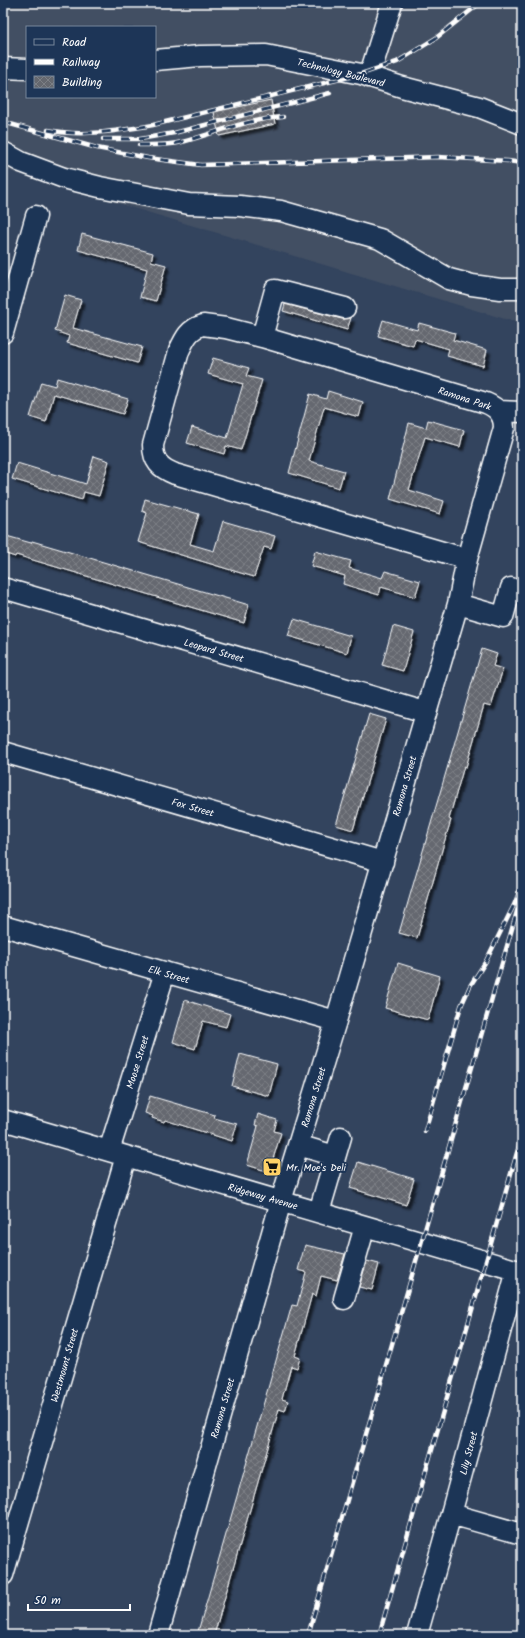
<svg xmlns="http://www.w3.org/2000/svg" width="525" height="1638" font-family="Kalam,sans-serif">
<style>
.built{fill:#424f63;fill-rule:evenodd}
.building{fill:url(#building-cross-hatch);stroke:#fff;filter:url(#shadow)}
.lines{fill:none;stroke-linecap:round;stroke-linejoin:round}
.minor-casing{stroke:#fff;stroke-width:23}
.minor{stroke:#1d3557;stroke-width:20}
.rail-casing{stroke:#fff;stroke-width:4.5}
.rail{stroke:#1d3557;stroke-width:3;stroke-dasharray:9;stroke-linecap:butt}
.labels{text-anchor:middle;stroke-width:4;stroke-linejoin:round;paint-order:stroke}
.street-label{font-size:10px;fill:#fff;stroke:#1d3557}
.poi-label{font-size:10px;fill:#fff;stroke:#1d3557;text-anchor:start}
</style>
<defs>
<pattern id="building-cross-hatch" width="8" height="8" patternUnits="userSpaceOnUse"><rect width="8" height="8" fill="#65686f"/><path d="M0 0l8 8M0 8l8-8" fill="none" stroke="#7c7f85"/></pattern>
<filter id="shadow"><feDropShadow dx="3.5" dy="3.5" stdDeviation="1" flood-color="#0009"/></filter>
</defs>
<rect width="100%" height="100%" fill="#33445e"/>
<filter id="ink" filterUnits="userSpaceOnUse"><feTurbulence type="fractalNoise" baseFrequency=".025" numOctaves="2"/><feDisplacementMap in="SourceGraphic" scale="8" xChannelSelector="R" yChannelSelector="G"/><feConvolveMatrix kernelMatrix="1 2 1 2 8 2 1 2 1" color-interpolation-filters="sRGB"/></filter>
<g filter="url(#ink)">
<path class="built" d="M3,3H522V324L3,169ZM27,27H155V97H27Z"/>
<path class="building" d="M271,100L275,124L219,136L214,112Z
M82,234L153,253L151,261L166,265L156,301L140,297L147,269L78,250Z
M65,295L81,300L73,328L142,347L137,363L67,343L69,336L55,331Z
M285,304L342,319L351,318L347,330L283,311Z
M383,320L417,330L419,323L455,333L453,340L487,350L483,366L447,356L449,349L415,339L413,346L378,336Z
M213,358L249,368L246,376L262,380L241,450L226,446L224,454L187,443L192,427L227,438L243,384L208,374Z
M57,378L128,399L123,414L54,394L46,422L30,417L41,382L55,386Z
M328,391L363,402L359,417L324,407L309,461L344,471L339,488L289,473L310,394L326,399Z
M428,420L464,430L460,447L425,437L409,490L444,501L440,514L390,499L409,423L426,428Z
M94,456L109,461L99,496L84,492L82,500L12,479L17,463L86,484Z
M145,499L199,514L190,544L214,551L223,521L275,536L271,549L264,547L254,577L138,542L147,513L142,511Z
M3,535L31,543L32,541L249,605L244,623L16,555L15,557L3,553Z
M315,551L351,561L349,568L382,578L385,571L420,581L415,597L381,587L379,595L343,584L345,576L311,566Z
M294,619L351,636L347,653L288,636Z
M393,626L414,632L403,671L382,665Z
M482,649L497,654L493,666L503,669L491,707L484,705L466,767L464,766L449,819L451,820L444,843L417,938L399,933Z
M369,714L386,719L353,830L336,825Z
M398,963L440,976L428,1020L385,1008Z
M185,1000L230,1014L226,1027L203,1021L195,1049L173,1042Z
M240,1054L277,1064L269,1096L232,1086Z
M150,1096L215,1115L214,1118L237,1124L232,1141L165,1120L164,1122L152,1118L153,1116L145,1113Z
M258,1114L277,1120L274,1131L281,1133L269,1172L247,1165L258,1126L255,1125Z
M358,1162L414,1179L406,1205L350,1188Z
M305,1245L345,1254L337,1280L321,1276L316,1296L312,1294L295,1356L300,1358L297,1368L291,1366L282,1399L288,1401L285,1411L279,1409L214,1635H197L292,1305L297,1306L306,1272L298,1270Z
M367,1261L379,1264L372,1290L359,1287Z"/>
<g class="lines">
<defs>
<path id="minor" d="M155,60L200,56L266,55L361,74L402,87L479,107L522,124
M3,68L27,69
M369,77L392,3
M3,152L21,162L64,178L100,187L189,204L240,206L281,211L380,239L449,279L472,285L500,289H522
M203,325L226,328L262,337L486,403C498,408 504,415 504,428L467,559L175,474C160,468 153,461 153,445L179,351C185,338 189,329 203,325Z
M3,333L36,216
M262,337L275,290L345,308
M499,411L522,412
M3,588L425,712
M458,604L503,617L511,588
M3,752L383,862
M3,926L336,1021
M3,1120L522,1272
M298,1145L335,1156
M109,1151L165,972
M319,1212L341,1137
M344,1299L365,1226
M451,1514L522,1534
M3,1575L126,1156
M158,1635L281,1201L336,1021L458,604L467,559
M417,1635L451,1514L517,1270"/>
</defs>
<use href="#minor" class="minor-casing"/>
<use href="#minor" class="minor"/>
<defs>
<path id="rail" d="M3,122L97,148L148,158L201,165L438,157L508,161L522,163
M48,130C82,137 118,131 153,125L361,74L397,62L436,38L480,3
M103,139H140L174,133L330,93
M139,145C153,145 167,146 182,142C215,133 248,119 283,117
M425,1131L461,1006L470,986L486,961L514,905L522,885
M308,1635L522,894
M379,1635L522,1135"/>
</defs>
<use href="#rail" class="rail-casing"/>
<use href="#rail" class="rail"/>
</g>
</g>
<defs>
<symbol id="supermarket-square" viewBox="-11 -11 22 22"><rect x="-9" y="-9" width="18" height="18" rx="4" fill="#ffd166" stroke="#1d3557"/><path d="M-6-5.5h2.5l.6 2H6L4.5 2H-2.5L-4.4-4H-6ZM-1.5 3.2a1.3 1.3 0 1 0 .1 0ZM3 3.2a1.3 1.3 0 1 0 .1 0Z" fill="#111"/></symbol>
</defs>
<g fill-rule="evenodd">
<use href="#supermarket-square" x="261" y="1156" width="22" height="22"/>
</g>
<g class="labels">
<g class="street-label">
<text transform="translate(341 72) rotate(14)" y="4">Technology Boulevard</text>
<text transform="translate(465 398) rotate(18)" y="4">Ramona Park</text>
<text transform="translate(214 650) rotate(16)" y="4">Leopard Street</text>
<text transform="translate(404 786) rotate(-74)" y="4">Ramona Street</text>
<text transform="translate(193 807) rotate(16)" y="4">Fox Street</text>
<text transform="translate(169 974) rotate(16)" y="4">Elk Street</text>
<text transform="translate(137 1062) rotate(-73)" y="4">Moose Street</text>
<text transform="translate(313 1097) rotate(-73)" y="4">Ramona Street</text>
<text transform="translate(263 1196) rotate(16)" y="4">Ridgeway Avenue</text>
<text transform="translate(64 1365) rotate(-74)" y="4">Westmount Street</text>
<text transform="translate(222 1408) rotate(-74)" y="4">Ramona Street</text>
<text transform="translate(468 1453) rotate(-75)" y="4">Lily Street</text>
</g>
<g class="poi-label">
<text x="286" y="1171">Mr. Moe's Deli</text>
</g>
</g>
<rect width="525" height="1638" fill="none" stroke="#1d3557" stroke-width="16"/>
<rect x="8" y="8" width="509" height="1622" fill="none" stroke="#fff" stroke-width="1.5" filter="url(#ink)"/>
<rect x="26" y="26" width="130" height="72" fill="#1d3557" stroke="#77869a"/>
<rect x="34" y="39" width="20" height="6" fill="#1d3557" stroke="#77869a"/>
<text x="62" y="46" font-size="12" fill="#ffffff">Road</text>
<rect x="34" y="59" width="20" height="6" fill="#ffffff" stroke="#77869a"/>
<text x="62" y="66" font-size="12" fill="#ffffff">Railway</text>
<rect x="34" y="76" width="20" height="12" fill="url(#building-cross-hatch)" stroke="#77869a"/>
<text x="62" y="86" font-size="12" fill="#ffffff">Building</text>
<path d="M28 1604v6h102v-6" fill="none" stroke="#ffffff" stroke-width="2"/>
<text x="34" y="1604" font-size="12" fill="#ffffff" stroke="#1d3557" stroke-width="3" paint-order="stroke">50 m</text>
</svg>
